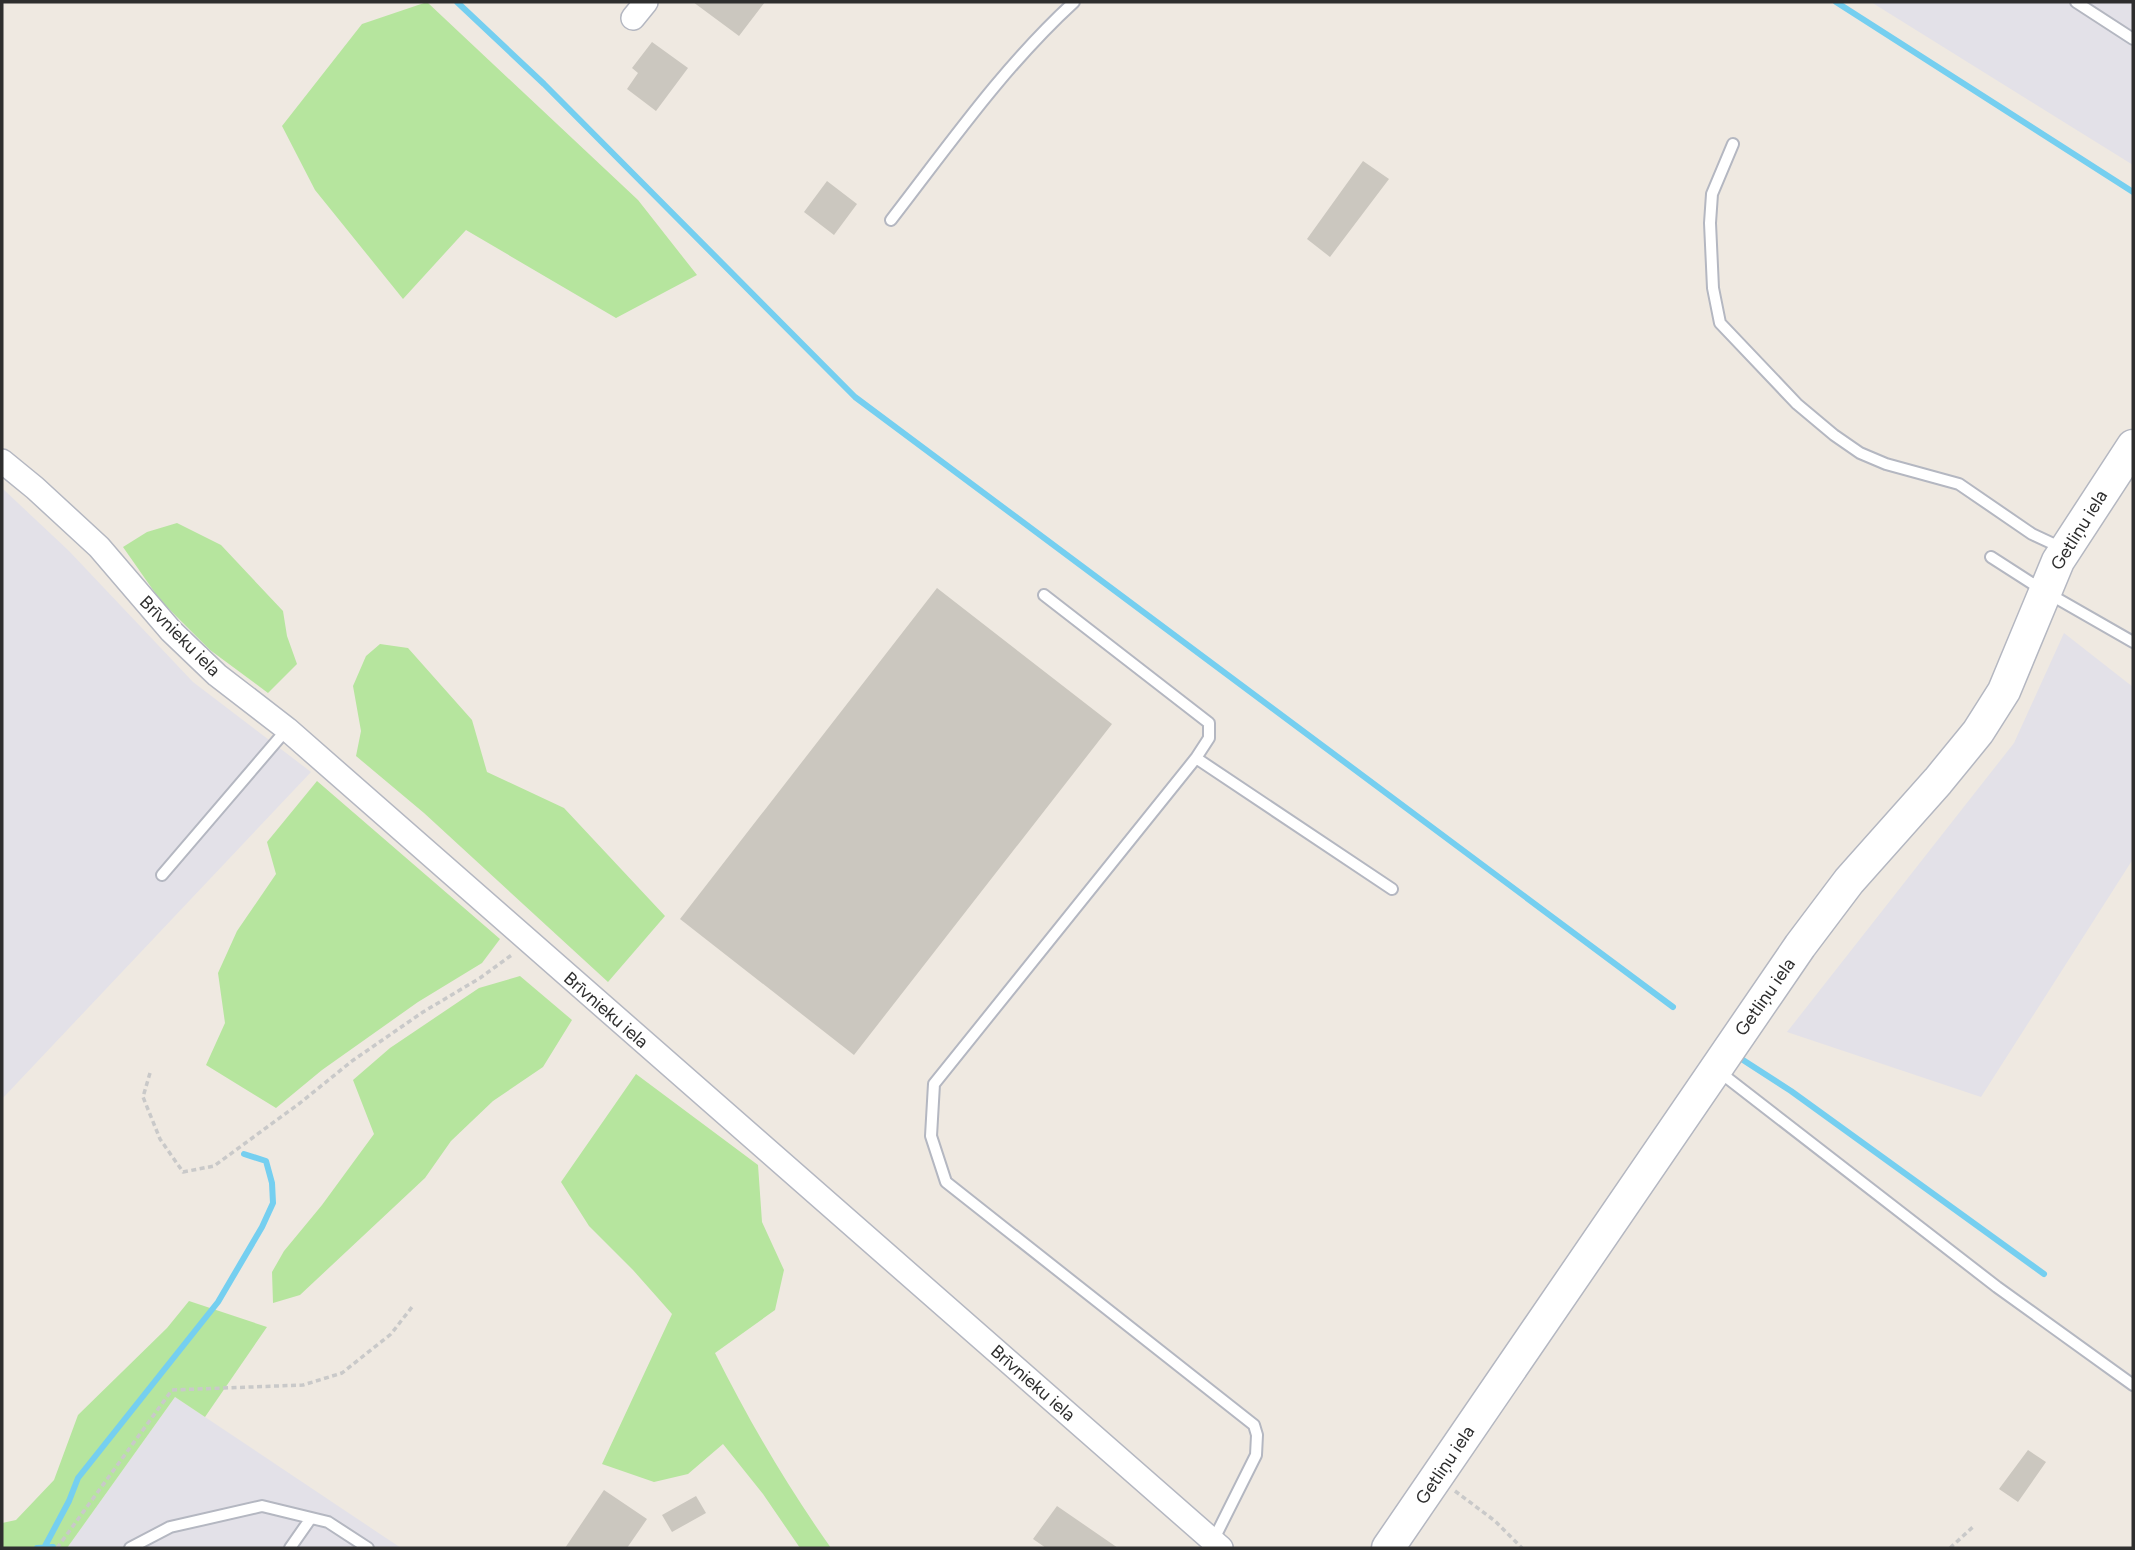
<svg xmlns="http://www.w3.org/2000/svg" width="2135" height="1550" font-family="Figtree,sans-serif">
<style>
.industrial{fill:#e3e1e8}
.green{fill:#b6e59e}
.lines{fill:none;stroke-linecap:round;stroke-linejoin:round}
.stream{stroke:#75cff0;stroke-width:6}
.building{fill:#cbc7bf}
.lane-casing{stroke:#b4b7c1;stroke-width:14}
.street-casing{stroke:#b4b7c1;stroke-width:26}
.secondary-casing{stroke:#b4b7c1;stroke-width:35}
.path{stroke:#c9c9c9;stroke-width:3.5;stroke-dasharray:5 3.5;stroke-linecap:butt}
.lane{stroke:#fff;stroke-width:10}
.street{stroke:#fff;stroke-width:23}
.secondary{stroke:#fff;stroke-width:32}
.labels{text-anchor:middle;stroke-width:5;stroke-linejoin:round;paint-order:stroke}
.street-label{font-size:18px;fill:#2e2e2e;stroke:#fff}
</style>
<rect width="100%" height="100%" fill="#efe9e1"/>
<path class="industrial" d="M1871,2H2133V165Z
M2,488L69,551L193,682L311,772L2,1099Z
M2064,633L2133,687V859L1981,1097L1787,1032L2014,743Z
M175,1397L401,1548H67Z"/>
<path class="green" d="M427,2L638,200L697,275L616,318L466,230L403,299L315,190L282,126L362,24Z
M177,523L221,545L283,611L287,636L297,664L268,693L210,650L160,600L123,547L147,532Z
M380,644L408,648L472,720L487,772L564,808L665,916L608,982L424,813L356,756L361,731L353,686L366,656Z
M317,781L500,939L482,963L418,1002L322,1070L276,1108L206,1065L225,1023L218,973L237,931L276,874L267,842Z
M520,976L572,1020L543,1067L493,1101L451,1141L425,1178L300,1295L273,1303L272,1272L284,1251L322,1205L374,1134L353,1080L390,1048L479,988Z
M636,1074L758,1165L762,1222L784,1270L775,1310L715,1353C749,1421 787,1486 831,1548H800L763,1494L723,1444L688,1474L654,1482L602,1464L672,1314L633,1270L589,1226L561,1182Z
M189,1301L267,1327L205,1417L175,1397L67,1548H2V1523L16,1520L54,1480L78,1415L167,1328Z"/>
<g class="lines">
<path class="stream" d="M457,2L544,84L855,397L1673,1007
M1836,2L2133,192
M1743,1060L1791,1091L2044,1274
M37,1548L53,1547
M44,1548L69,1501L78,1478L218,1302L262,1227L273,1203L272,1183L266,1161L244,1154"/>
</g>
<path class="building" d="M693,2H765L739,36Z
M652,42L688,68L656,111L627,89L638,73L632,68Z
M1363,161L1389,179L1330,257L1307,239Z
M827,181L857,204L834,235L804,212Z
M937,588L1112,724L854,1055L680,919Z
M2028,1450L2046,1462L2018,1502L1999,1489Z
M604,1490L647,1519L627,1548H565Z
M696,1496L706,1513L672,1532L662,1515Z
M1057,1506L1118,1548H1046L1033,1539Z"/>
<g class="lines">
<defs>
<path id="lane" d="M2076,2L2133,39
M1733,144L1712,194L1710,223L1713,288L1720,323L1797,404L1834,435L1860,453L1886,464L1959,484L2032,534L2062,548
M891,220C949,145 1004,66 1074,2
M1991,557L2044,591L2133,642
M1044,595L1209,723V738L1196,758
M162,875L287,729
M1717,1070L1997,1287L2133,1385
M1213,1541L1256,1455L1257,1435L1254,1425L946,1182L931,1136L934,1084L1196,758L1392,889
M130,1548L170,1527L262,1506L328,1522L368,1548
M290,1548L311,1518"/>
<path id="street" d="M633,18L646,2
M2,461L35,488L99,547L171,631L217,675L287,729L1221,1548"/>
<path id="secondary" d="M1388,1548L1800,946L1849,881L1938,781L1978,732L2004,691L2058,561L2133,446"/>
</defs>
<use href="#lane" class="lane-casing"/>
<use href="#street" class="street-casing"/>
<use href="#secondary" class="secondary-casing"/>
<path class="path" d="M150,1073L143,1097L160,1139L183,1172L214,1166L300,1103L352,1061L423,1012L480,978L513,954
M1455,1491L1495,1521L1522,1548
M57,1548L172,1390L303,1385L342,1373L391,1334L412,1307
M1950,1548L1975,1525"/>
<use href="#lane" class="lane"/>
<use href="#street" class="street"/>
<use href="#secondary" class="secondary"/>
</g>
<g class="labels">
<g class="street-label">
<text transform="translate(2079 530) rotate(-58)" y="6">Getliņu iela</text>
<text transform="translate(180 636) rotate(45)" y="6">Brīvnieku iela</text>
<text transform="translate(1765 997) rotate(-55)" y="6">Getliņu iela</text>
<text transform="translate(606 1010) rotate(41)" y="6">Brīvnieku iela</text>
<text transform="translate(1033 1383) rotate(41)" y="6">Brīvnieku iela</text>
<text transform="translate(1445 1465) rotate(-56)" y="6">Getliņu iela</text>
</g>
</g>
<rect width="2135" height="1550" fill="none" stroke="#2e2e2e" stroke-width="7"/>
</svg>
